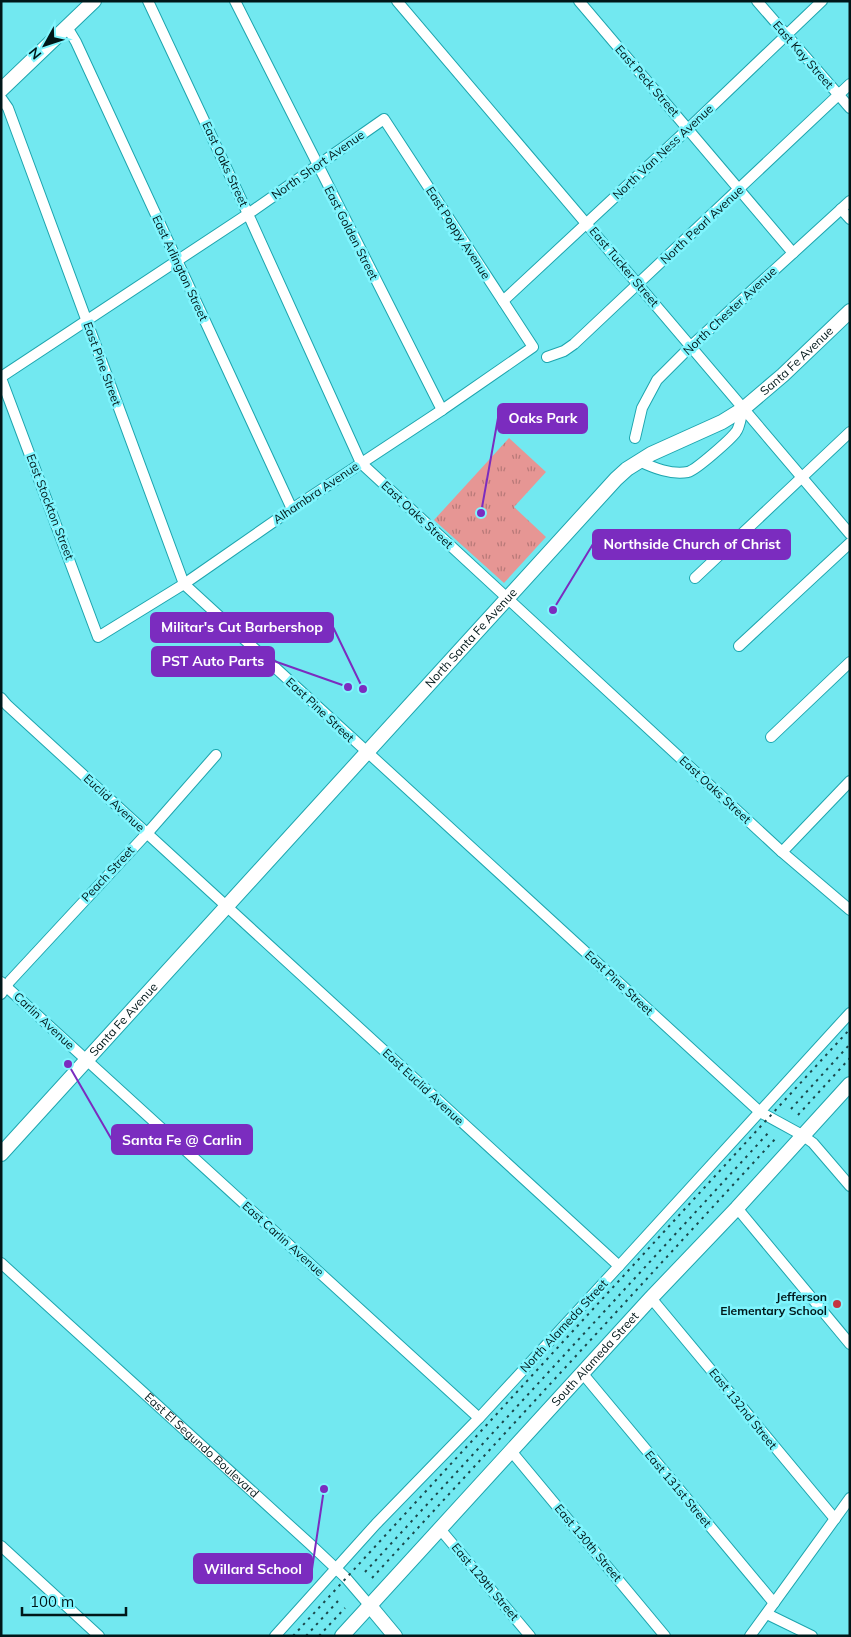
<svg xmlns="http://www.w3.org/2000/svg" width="851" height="1637" font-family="Mulish,sans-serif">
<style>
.park{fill:url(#park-tufts)}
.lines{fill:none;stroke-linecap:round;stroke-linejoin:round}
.minor-casing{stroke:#1da5ae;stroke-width:12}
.major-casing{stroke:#1da5ae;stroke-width:16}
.minor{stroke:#fff;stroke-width:10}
.major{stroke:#fff;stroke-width:14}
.rail{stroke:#1a464a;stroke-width:2;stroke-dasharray:2.5 5;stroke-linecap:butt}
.poi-dot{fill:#c53540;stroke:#80f5fe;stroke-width:2}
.labels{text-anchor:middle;stroke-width:5;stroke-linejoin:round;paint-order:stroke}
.street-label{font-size:12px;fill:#001719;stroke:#80f5fe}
.poi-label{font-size:12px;font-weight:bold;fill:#001719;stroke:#80f5fe;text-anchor:end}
.leader{fill:none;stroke:#7b2cbf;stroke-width:2}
.callout-dot{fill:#7b2cbf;stroke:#80f5fe;stroke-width:2}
.callout{fill:#7b2cbf;stroke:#7b2cbf;stroke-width:2}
.callout-label{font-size:14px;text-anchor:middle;font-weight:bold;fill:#fff}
</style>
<defs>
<pattern id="park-tufts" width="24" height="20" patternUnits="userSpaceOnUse" patternTransform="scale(1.25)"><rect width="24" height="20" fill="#e69694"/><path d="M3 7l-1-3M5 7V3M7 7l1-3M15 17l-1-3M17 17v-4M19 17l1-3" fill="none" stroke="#b87978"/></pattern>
</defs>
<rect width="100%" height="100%" fill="#72e8f0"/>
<path class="park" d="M509,438L546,472L514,507L546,537L504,583L434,520Z"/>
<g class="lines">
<defs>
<g id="minor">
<path d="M148,1L248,214L361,463L782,852L850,910"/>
<path d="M235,1L442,410"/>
<path d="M397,1L850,534"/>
<path d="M579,1L793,253"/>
<path d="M757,1L850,108"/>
<path d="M67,27L76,42L292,509"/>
<path d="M1,98L8,108L184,584L760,1112L802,1135L813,1143L850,1186"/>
<path d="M841,209L850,219"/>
<path d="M503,301L688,129L822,1"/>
<path d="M547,357L564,351L574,344L850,84"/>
<path d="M1,377L248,214L384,119L533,347L442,410L292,509L184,584L98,637L1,378"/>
<path d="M635,438L642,408L657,380L690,347L850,201"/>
<path d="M639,461C654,468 671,475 688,472C696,470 731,439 736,432C740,427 741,416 743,409"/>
<path d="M695,578L850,432"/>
<path d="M739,646L850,543"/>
<path d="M1,698L7,705L619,1266"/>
<path d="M771,737L850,662"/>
<path d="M782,852L850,781"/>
<path d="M1,982L479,1418"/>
<path d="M1,994L10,981L151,829L216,755"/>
<path d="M737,1208L850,1344"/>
<path id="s1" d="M1,1263L310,1544L346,1578L370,1606"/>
<path d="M651,1298L835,1519"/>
<path d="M583,1374L774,1603"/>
<path d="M511,1451L665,1636"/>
<path d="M440,1529L530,1636"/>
<path d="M1,1546L99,1636"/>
<path d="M767,1614L812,1636"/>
<path d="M275,1636L376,1524L479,1418L619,1266L850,1013"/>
<path d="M750,1636L850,1498"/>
</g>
<g id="major">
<path d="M1,90L94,1"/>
<path id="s2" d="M1,1154L616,479L627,469L651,454L722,422L743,409L783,375L850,311"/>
<path d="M370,1606L395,1636"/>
<path id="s3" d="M342,1636L651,1298L737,1208L850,1084"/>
</g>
</defs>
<use href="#minor" class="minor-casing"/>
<use href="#major" class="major-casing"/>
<use href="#minor" class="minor"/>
<use href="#major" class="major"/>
<path class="rail" d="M791,1109L850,1044
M798,1115L850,1058
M365,1572L770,1131
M372,1578L777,1137
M293,1636L850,1029
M306,1636L338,1601
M319,1636L345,1608"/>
</g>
<circle class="poi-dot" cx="837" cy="1304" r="5"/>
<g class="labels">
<g class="street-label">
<text transform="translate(803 55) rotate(49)" y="4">East Kay Street</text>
<text transform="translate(647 81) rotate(49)" y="4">East Peck Street</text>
<text transform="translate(663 152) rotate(-43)" y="4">North Van Ness Avenue</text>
<text transform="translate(225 164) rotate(65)" y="4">East Oaks Street</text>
<text transform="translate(318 165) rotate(-35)" y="4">North Short Avenue</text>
<text transform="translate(702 225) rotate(-43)" y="4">North Pearl Avenue</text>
<text transform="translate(351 233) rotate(63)" y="4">East Golden Street</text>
<text transform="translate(458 233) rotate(57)" y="4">East Poppy Avenue</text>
<text transform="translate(624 267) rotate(50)" y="4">East Tucker Street</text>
<text transform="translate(180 268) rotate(65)" y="4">East Arlington Street</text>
<text transform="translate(730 311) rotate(-43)" y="4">North Chester Avenue</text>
<text dy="4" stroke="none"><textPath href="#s2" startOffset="1131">Santa Fe Avenue</textPath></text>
<text transform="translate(102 364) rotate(70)" y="4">East Pine Street</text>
<text transform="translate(316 493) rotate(-34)" y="4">Alhambra Avenue</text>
<text transform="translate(50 507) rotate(69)" y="4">East Stockton Street</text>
<text transform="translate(417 515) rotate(43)" y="4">East Oaks Street</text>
<text dy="4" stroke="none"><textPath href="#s2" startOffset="698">North Santa Fe Avenue</textPath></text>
<text transform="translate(320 710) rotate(43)" y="4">East Pine Street</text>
<text transform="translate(715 790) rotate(43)" y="4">East Oaks Street</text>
<text transform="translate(114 803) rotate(43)" y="4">Euclid Avenue</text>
<text transform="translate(108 874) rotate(-47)" y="4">Peach Street</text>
<text transform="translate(619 983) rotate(43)" y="4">East Pine Street</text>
<text dy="4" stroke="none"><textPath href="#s2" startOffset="182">Santa Fe Avenue</textPath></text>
<text transform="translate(44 1021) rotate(43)" y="4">Carlin Avenue</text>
<text transform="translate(423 1087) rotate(43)" y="4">East Euclid Avenue</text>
<text transform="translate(283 1239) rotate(42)" y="4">East Carlin Avenue</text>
<text transform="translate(564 1326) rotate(-47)" y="4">North Alameda Street</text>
<text dy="4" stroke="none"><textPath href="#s3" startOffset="375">South Alameda Street</textPath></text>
<text transform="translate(743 1409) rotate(51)" y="4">East 132nd Street</text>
<text dy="4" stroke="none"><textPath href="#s1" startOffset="271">East El Segundo Boulevard</textPath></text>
<text transform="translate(678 1489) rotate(50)" y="4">East 131st Street</text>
<text transform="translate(588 1543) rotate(50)" y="4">East 130th Street</text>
<text transform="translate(485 1582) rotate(50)" y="4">East 129th Street</text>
</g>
<g class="poi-label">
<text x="827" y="1301">Jefferson<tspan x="827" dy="14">Elementary School</tspan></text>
</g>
</g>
<path class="leader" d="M481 513L498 418M553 610L593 544M363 689L333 627M348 687L274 661M68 1064L112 1140M324 1489L312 1569"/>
<g class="callout-dot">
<circle cx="481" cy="513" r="5"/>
<circle cx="553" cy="610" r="5"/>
<circle cx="363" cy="689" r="5"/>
<circle cx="348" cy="687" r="5"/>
<circle cx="68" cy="1064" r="5"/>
<circle cx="324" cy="1489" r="5"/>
</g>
<g class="callout">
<rect x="498" y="404" width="89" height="29" rx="5"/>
<rect x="593" y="530" width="197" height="29" rx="5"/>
<rect x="151" y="613" width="182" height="29" rx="5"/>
<rect x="152" y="647" width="122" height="29" rx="5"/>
<rect x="112" y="1125" width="140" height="29" rx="5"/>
<rect x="194" y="1554" width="118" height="29" rx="5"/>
</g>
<g class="callout-label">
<text x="543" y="423">Oaks Park</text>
<text x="692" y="549">Northside Church of Christ</text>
<text x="242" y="632">Militar's Cut Barbershop</text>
<text x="213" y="666">PST Auto Parts</text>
<text x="182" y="1145">Santa Fe @ Carlin</text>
<text x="253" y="1574">Willard School</text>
</g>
<rect width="851" height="1637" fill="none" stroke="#001719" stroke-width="5"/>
<g transform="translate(45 45) rotate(230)" stroke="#80f5fe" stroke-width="4" paint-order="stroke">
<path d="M0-4L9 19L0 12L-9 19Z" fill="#001719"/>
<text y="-8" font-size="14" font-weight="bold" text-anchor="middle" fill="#001719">N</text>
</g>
<path d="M22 1607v8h104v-8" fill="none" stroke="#001719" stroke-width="2.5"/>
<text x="30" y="1607" font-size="15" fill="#001719" stroke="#80f5fe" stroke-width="4" paint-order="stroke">100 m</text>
</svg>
